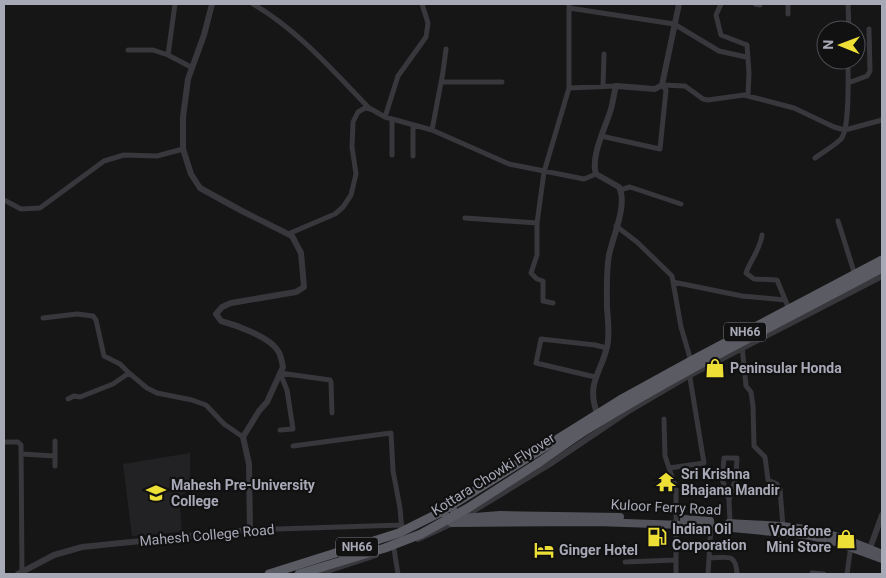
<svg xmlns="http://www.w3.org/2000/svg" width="886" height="578" font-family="Roboto,sans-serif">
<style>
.built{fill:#222224}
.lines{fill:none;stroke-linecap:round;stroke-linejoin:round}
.minor{stroke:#37373c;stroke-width:5}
.tertiary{stroke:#37373c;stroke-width:6}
.primary{stroke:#53535b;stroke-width:8}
.trunk{stroke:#5b5b64;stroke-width:9}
.trunk-bridge{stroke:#5b5b64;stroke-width:9}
.labels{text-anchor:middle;stroke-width:4.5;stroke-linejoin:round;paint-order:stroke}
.shield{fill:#111112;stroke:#7b7b86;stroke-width:1}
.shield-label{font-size:12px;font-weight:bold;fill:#a8a9b7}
.poi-label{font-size:14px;font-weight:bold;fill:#a8a9b7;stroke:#111112;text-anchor:start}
.street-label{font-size:14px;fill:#a8a9b7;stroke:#111112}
</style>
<rect width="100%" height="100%" fill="#161617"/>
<path class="built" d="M190,453V491L179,496L182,532L132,536L123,464Z"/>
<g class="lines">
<path class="minor" d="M253,4C298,30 334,72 370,109
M569,4V88L616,86
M721,4L716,15L721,35L747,45L749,73L748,96
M755,4L760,5V4
M788,4V14
M848,4L849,30
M569,8L674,24L719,51L746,57
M128,50H153L168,55L191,67
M168,55L175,4
M441,82H502
M848,83L867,76L870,71L869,29
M662,85L685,86L703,99L708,100L744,95L794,108L834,127L845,130L882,120
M603,86L604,54
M385,117L398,76L426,37L428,23L422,4
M432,130L443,72L446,49
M601,136L660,149L666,90L662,85
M392,155V119
M413,156V125
M815,158C823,152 834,146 841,139C850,129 848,75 848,60
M620,190L630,187L681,204
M4,200L21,209L40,208L104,161L124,155L157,156L183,149
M465,218L537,223
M838,221L855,275
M616,226L637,242L672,276L681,327L691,361
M288,234L335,214L343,207L351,195L356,174L352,147L353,122L358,112L365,108L371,109L385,117L432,130L509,164L584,179L596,174
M762,235C760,250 751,259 746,273L754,279L777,280L789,309
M673,282L742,296L785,300
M553,303L543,301V281L537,279L531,273L537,255V223L544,172L569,88
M43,318L77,314L93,316L96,320L104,356L120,364L129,373
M742,346L746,386L751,392L753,406L754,446L765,457L768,480L777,484L780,489L783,527
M280,373L330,380L331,382L332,413
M595,377L536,363L541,339L595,345L607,348
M68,399L74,396L80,397L113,384L129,373L147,388L157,393L192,400L206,405L224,424L243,437
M664,419L665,456L669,468
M280,430L293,429L287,390L280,373
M6,442H18L21,445L22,571
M293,446L391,433L393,471L400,508L402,532
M22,454L55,456V466
M55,456V441
M729,500L736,477L737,458H724L722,479L729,500L730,523
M250,530L402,525
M394,549L398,574
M709,558C727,558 736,552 737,574
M625,562L676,560
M812,573L824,574
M676,574V488L669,468L704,463L689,372
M708,574L711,526
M847,574L851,545"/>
<path class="tertiary" d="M597,413C586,383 601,373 607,347C610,335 608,321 607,308C607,290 606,272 609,255C613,236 628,204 619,187L596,174C590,157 606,126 611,109C613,102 614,93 616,86L655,89L662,85L679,4
M463,517L550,464L627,412L690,375L882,276
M418,539L455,522
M869,551L882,515
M18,574L54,555L82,547L250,530L249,464L243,437L259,411L267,402L283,367C282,362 281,355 278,351C270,337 236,325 221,321L216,314L222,307L231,303L296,292L304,287L301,253L292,236L242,211L200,188L191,174L183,149V117L188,79L204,35L212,4
M318,574L376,555"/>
<path class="primary" d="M454,511L462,518L500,515L620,517
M445,515L452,523L597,522L711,526L805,535L830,540L882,559
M684,519L710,521
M729,523C763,525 799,525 832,535C849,540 866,547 882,554"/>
<path class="trunk" d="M538,463C556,451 573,438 591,427C685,369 785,320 882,268
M269,574L399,533L441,512L620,400L691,361L882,260"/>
<path class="trunk-bridge" d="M299,574L385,548L421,534L468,508L538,463"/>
</g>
<defs>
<symbol id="shop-bare" viewBox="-9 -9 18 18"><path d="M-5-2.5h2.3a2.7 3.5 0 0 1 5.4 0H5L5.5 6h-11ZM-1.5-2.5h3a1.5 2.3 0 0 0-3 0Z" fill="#eedf37" stroke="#111112" stroke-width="2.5" paint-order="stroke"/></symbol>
<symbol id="temple-bare" viewBox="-9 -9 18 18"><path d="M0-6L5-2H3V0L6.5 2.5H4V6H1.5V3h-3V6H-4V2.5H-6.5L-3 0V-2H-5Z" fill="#eedf37" stroke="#111112" stroke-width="2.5" paint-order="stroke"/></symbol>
<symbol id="university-bare" viewBox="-9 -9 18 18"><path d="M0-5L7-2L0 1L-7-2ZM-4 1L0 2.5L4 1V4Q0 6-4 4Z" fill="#eedf37" stroke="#111112" stroke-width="2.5" paint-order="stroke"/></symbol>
<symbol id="fuel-bare" viewBox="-9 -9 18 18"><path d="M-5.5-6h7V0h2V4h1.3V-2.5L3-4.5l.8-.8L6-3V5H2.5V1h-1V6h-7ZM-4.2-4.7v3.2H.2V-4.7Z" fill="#eedf37" stroke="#111112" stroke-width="2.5" paint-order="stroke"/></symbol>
<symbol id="hotel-bare" viewBox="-9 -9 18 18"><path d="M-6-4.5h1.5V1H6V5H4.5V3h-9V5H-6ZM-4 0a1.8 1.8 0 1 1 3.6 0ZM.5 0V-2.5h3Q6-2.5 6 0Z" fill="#eedf37" stroke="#111112" stroke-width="2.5" paint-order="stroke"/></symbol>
</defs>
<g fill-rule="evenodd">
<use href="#shop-bare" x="701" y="354" width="28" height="28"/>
<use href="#temple-bare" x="652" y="468" width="28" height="28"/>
<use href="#university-bare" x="142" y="479" width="28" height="28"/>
<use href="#fuel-bare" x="643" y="523" width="28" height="28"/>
<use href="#shop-bare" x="832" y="525" width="28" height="28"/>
<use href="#hotel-bare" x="530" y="536" width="28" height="28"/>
</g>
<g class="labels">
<g class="shield">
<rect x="724" y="322.5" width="42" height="19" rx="4"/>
<rect x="336" y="537.5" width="42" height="19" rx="4"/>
</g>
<g class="shield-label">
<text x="745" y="336">NH66</text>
<text x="357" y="551">NH66</text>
</g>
<g class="poi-label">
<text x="730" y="373">Peninsular Honda</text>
<text x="681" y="479">Sri Krishna<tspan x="681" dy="16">Bhajana Mandir</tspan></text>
<text x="171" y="490">Mahesh Pre-University<tspan x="171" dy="16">College</tspan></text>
<text x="672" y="534">Indian Oil<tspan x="672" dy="16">Corporation</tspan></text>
<text x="831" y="536" text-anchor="end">Vodafone<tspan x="831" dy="16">Mini Store</tspan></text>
<text x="559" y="555">Ginger Hotel</text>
</g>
<g class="street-label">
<text transform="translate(493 474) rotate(-32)" y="5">Kottara Chowki Flyover</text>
<text transform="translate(666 507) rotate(3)" y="5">Kuloor Ferry Road</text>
<text transform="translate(207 535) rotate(-5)" y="5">Mahesh College Road</text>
</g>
</g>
<rect width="886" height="578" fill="none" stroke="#a8a9b7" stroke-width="10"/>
<g transform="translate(841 45) rotate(271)"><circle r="24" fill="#111112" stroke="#4d4e54"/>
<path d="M0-4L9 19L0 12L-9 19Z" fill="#eedf37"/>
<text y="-8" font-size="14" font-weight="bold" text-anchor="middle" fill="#a8a9b7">N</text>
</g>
</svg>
